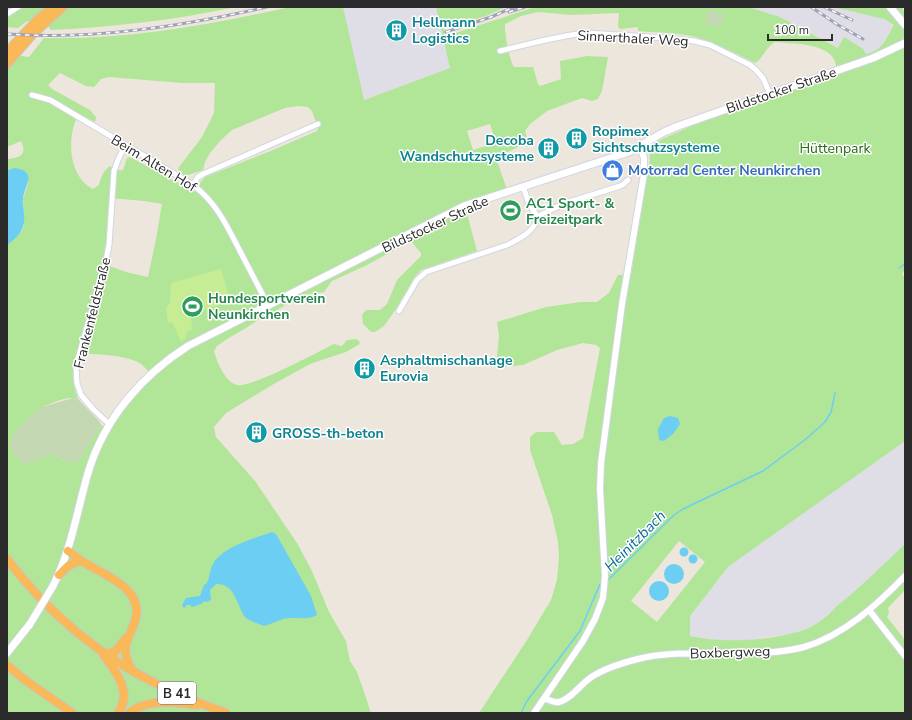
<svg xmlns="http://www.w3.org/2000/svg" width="912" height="720" font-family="'Nunito Sans',sans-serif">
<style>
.industrial{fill:#dfdde5}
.green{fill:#b1e597;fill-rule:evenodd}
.cemetery{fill:#c4d7b3}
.pitch{fill:#c6ed93}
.water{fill:#6ccef2}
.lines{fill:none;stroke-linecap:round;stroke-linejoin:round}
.stream{stroke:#6ccef2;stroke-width:1.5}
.minor-casing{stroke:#d1d5e4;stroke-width:7}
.tertiary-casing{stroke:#d1d5e4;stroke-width:8}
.secondary-casing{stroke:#d1d5e4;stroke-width:9}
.trunk-casing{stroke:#c8c8c8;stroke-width:10}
.minor{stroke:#fff;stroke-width:5}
.tertiary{stroke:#fff;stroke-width:6}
.secondary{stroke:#fff;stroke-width:7}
.trunk{stroke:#fab958;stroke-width:8}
.rail-casing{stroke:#9fa2b6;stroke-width:3}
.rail{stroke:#fff;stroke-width:1.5;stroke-dasharray:4.5;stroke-linecap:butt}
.secondary-bridge-casing{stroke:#d1d5e4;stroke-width:9;stroke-linecap:butt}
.secondary-bridge{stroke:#fff;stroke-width:7}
.labels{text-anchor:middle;stroke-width:3;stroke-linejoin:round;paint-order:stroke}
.shield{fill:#fff;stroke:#6b6b6b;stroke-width:1}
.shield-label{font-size:13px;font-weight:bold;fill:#2b2b2b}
.culture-label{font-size:14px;font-weight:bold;fill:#0d838f;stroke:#fff;text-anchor:start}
.street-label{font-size:14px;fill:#2b2b2b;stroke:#fff}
.park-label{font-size:14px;fill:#296a18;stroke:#fff}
.shop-label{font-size:14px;font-weight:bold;fill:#366cbe;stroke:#fff;text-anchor:start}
.leisure-label{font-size:14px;font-weight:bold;fill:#27864d;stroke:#fff;text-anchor:start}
.water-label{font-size:15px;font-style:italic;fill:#096ba0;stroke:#fff}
</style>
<rect width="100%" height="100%" fill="#ede6dc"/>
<path class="industrial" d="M343,7H436L450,68L363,100Z
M748,7H833L884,19L894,25L880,48L874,52L865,54L844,37L839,48L780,17Z
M905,441V544L862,586L816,624L792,634L739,641L703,639L690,637V616L728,567Z"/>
<path class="green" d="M24,7H236C175,20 113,27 51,30L48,26L27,21L18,28L7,27V18Z
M290,7H343L364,100L450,68L436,7H506L486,16L444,28L446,36L535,7H748L780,17L838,48L844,37L863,49L866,54C883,50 885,40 894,25L884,19L833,7H902L905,14V270L902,274L905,279V441L728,567L690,616V636C722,644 788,641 816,624C824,619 831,612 837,606C861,587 883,565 905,544V590L888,608L889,613L887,617L905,640V713H479L527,640L551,600L557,580L559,558L558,542L552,515L530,450V437L536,432H554L562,445L573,444L583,438L600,348L596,345L583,343L557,350L523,365L503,367L497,357L499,336L497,322L546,307L581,302H597L609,293L618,275H631L650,159L649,151L650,145C666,137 681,131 697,123L836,74C836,71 837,67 836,65C832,42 792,44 775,42C765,48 762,60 755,63C737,54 718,44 699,38C679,32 658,33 638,31V27L620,29L618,26L619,13L571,15L538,12L521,16L505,24C504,31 510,63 514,67H533L538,84L540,86L561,79L560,61L587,56L608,57L602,91L598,99L592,101L582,98L547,111L530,124L525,131L528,142L496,158L509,195L466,210L477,251L421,270L414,278L396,309L384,326L375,332H371L363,324L362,315L366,310H380L387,304L397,280L421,256V253L411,241L365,266L332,281L324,292L306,295L297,298L269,315H261V318L246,328L227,339L217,346L214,351C217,362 225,382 237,385C251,388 318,352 334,344L342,346L347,340L356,339L359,341L360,344L346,352L310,364L272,385L226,413L214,427L216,437L255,481L297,543L312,571L329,612L346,641L350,661L357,672L362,686L371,713H7V245L22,231L24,225L23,199L28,183L27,172L7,171V159C19,158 28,155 21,141L7,147V54L29,57L44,38C128,40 208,25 290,7ZM60,73L86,86L94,87L101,79L109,77L182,83H215L214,113L202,137L179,167L178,170L185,176L203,170L205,162L210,153L221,140L232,130L285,108L298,106L308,107L312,111L318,128L317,131L273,150L205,177L199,184L195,192L130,157L127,158L123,170C119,171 113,169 110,166C103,171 101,177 99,185L93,189C68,177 66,135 79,114L95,122L96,117L90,110L52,89L48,85ZM490,124L496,143L473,150L467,131ZM110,198L144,201L162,204L156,239L148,277L126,272L104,264ZM78,353C93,354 129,355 141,364C146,368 150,373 153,378L138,392L110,429L101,425L79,460L64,461L53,454L42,407C53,403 67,395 78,399C71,377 71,375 78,353ZM679,541L705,562L657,622L631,601Z"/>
<path class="cemetery" d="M708,10L724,14L720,27L705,23Z
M73,398L78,399L100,422L101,425L79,460L74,463L64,461L53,454L25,464L15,457L10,443L12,436L25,421L42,407Z"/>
<path class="pitch" d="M221,269L230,299L227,302L191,315L192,329L186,333V338L181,342L177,333L173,323L168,322L166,308L170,303L171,283Z"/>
<path class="water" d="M14,168C39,171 24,185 23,199C22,204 24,209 24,214C26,229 18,237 7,245V171Z
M670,416L678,418L680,424L673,434L664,441L659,440L658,429L664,418Z
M272,532L276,534L311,596L317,615C308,621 294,616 283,619C277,621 271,624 265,626C259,624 249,621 245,617C236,604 235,583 216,584L210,590L211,600L207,602L204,601L201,604L192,607L190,605H187L184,608L182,605L186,598L200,596L204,585L207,583C209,578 210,573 211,568C219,547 253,539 272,532Z
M679.5 552a4.5 4.5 0 1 1 9 0a4.5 4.5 0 1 1-9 0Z
M688.5 559a4.5 4.5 0 1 1 9 0a4.5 4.5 0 1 1-9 0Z
M664 574a10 10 0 1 1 20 0a10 10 0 1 1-20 0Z
M649 591a10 10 0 1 1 20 0a10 10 0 1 1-20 0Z"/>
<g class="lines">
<path class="stream" d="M899,268L905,264
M607,581L674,515L683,509L763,471L806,439L825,422L831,412L835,393
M521,713L527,701L580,631L600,584L602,583"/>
<defs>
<path id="minor" d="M7,14L18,7
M500,51C529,44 557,36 586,33L668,38L694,41L710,45L750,65L756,70L763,78L770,94
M32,95L50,100L193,185C217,203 227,226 241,253C250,270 259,288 268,305
M193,185L198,177L203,174L318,124
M536,217L563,204L620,186L624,184L628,180
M399,311L417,280L426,272L507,245C517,240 540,229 536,215C534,210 530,206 528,201C526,196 525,191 523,186
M109,424L93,409L81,395L77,383L76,366L106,260L109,245L114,171L118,160L125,145"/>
<path id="tertiary" d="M869,610L905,656
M544,698C549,700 554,703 559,702C571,699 580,685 590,678C603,669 622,663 638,659C665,652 694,654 723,653C749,653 778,654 804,647C843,636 878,604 905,576
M534,713L583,641L595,619L603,598L605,576L600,489L601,463L622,304L644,174V158L640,146"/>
<path id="secondary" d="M890,7L905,25
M53,586C71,551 77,511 88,473C104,419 141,376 188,346L464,206L629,152L664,132L678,126L873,58L905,43
M7,653L30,624"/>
<path id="trunk" d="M7,52L38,19L53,7
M7,64L33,34L63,7
M68,551C74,555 79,560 85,563C106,576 145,589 135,621C128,642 119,647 132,670
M7,559C47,612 101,658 161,686C182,696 204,705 226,713
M59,575L68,566L79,561
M103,654C116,672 133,692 118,713
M106,654L115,652L126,638
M7,665L25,680L72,713
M129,713C150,698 173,702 197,705"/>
</defs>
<use href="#minor" class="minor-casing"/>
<use href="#tertiary" class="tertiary-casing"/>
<use href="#secondary" class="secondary-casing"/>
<use href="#trunk" class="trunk-casing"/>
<use href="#minor" class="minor"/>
<use href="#tertiary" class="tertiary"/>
<use href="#secondary" class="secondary"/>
<use href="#trunk" class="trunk"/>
<defs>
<path id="rail" d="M811,7L838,25L863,39
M824,7L852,20
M509,12L525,7
M446,32L491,17L514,7
M7,34C95,40 182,26 267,7"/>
</defs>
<use href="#rail" class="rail-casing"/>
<use href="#rail" class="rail"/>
<defs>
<path id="secondary-bridge" d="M30,624L53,586"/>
</defs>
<use href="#secondary-bridge" class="secondary-bridge-casing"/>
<use href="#secondary-bridge" class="secondary-bridge"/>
</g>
<defs>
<symbol id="building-disc" viewBox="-11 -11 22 22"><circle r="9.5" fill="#0f9aa8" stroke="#fff"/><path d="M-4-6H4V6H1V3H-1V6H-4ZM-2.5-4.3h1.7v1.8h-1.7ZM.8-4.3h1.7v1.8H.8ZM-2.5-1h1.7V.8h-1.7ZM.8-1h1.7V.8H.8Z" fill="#fff"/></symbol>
<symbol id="shop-disc" viewBox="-11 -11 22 22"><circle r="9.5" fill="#3f7fe0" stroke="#fff"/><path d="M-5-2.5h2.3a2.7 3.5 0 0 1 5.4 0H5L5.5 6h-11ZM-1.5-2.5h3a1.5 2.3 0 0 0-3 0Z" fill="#fff"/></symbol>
<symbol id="stadium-disc" viewBox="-11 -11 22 22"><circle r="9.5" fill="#2e9e5b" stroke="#fff"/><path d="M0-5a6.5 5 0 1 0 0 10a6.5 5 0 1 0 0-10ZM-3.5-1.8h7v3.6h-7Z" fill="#fff"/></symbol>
</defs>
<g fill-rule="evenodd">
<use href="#building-disc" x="384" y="18" width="25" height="25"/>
<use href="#building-disc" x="564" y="126" width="25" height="25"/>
<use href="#building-disc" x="536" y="136" width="25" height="25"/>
<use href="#shop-disc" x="600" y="158" width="25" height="25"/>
<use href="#stadium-disc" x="498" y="198" width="25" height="25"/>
<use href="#stadium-disc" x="180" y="294" width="25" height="25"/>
<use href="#building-disc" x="352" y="356" width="25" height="25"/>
<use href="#building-disc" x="244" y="420" width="25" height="25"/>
</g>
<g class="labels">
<rect class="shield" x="158" y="682" width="38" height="22" rx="3"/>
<g class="shield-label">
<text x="177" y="698">B 41</text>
</g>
<g class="culture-label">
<text x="412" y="27">Hellmann<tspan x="412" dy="16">Logistics</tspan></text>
<text x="592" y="136">Ropimex<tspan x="592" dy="16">Sichtschutzsysteme</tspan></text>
<text x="534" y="145" text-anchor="end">Decoba<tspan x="534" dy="16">Wandschutzsysteme</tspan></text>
<text x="380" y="365">Asphaltmischanlage<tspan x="380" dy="16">Eurovia</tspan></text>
<text x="272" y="438">GROSS-th-beton</text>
</g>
<g class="street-label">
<text transform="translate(633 38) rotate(3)" y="5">Sinnerthaler Weg</text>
<text transform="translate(781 90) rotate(-19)" y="5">Bildstocker Straße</text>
<text transform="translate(154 163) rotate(31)" y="5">Beim Alten Hof</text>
<text transform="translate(435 224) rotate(-25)" y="5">Bildstocker Straße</text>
<text transform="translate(92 313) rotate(-76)" y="5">Frankenfeldstraße</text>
<text transform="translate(730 652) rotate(-2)" y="5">Boxbergweg</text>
</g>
<g class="park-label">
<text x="835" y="153">Hüttenpark</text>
</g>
<g class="shop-label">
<text x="628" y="175">Motorrad Center Neunkirchen</text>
</g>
<g class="leisure-label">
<text x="526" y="208">AC1 Sport- &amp;<tspan x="526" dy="16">Freizeitpark</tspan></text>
<text x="208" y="303">Hundesportverein<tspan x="208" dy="16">Neunkirchen</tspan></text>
</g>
<g class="water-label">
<text transform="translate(635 541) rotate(-45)" y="5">Heinitzbach</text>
</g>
</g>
<rect width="912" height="720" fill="none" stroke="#2b2b2b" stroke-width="16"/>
<path d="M768 34v6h64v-6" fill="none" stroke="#2b2b2b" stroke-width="2"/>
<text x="774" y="34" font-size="12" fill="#2b2b2b" stroke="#ffffff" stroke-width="3" paint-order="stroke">100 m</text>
</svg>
